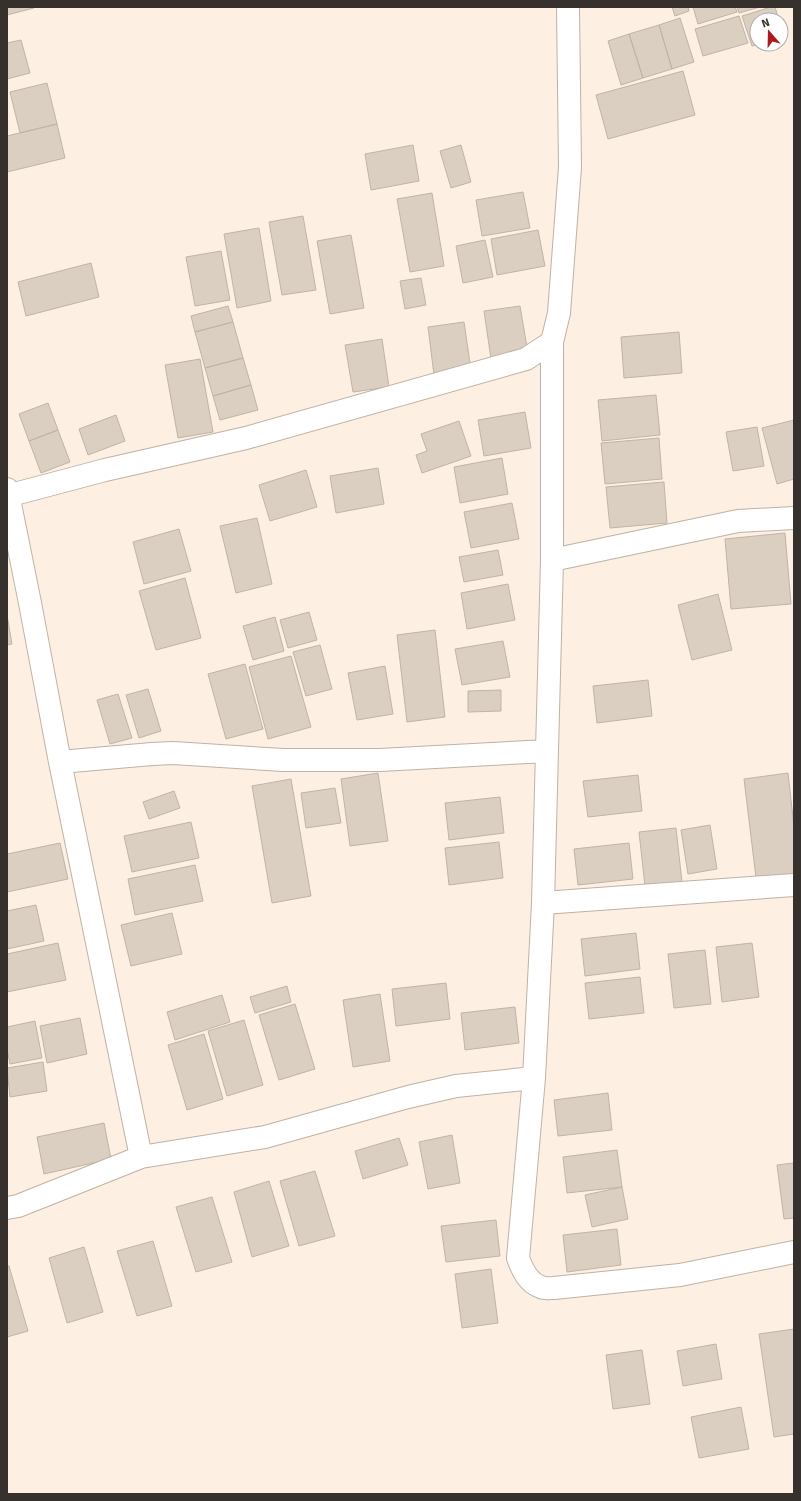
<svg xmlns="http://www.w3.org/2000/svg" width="801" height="1501" font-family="Signika,sans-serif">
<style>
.building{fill:#dbcfc1;stroke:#c0b4a6}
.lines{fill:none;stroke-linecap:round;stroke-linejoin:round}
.minor-casing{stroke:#beb2a4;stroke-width:24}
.minor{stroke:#fff;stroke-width:22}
</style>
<rect width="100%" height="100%" fill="#fdf0e2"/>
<path class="building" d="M7,7H34V8L7,15Z
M672,7H688L689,11L675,16Z
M693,7H735L737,12L698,24Z
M737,7H760L739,13Z
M771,7H775L779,20H757V44H760L752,46L742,16Z
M739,16L748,43L703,56L695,29Z
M680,18L694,62L672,69L659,25Z
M659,25L672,69L643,78L629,34Z
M781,26L784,37L781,38Z
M629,34L643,78L621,85L608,41Z
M21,40L30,73L7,79V43Z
M683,71L695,115L608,139L596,95Z
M47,83L57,124L20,133L10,92Z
M57,124L65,158L7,172V136Z
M413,145L419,181L371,190L365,154Z
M461,145L471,182L451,188L440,151Z
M523,192L530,228L482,236L476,200Z
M432,193L444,266L410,272L397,199Z
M303,216L316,290L282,295L269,222Z
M259,228L271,301L237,308L224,234Z
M538,230L545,266L497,275L491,239Z
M351,235L364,308L330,314L317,241Z
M485,240L493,277L463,283L456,246Z
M221,251L230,300L195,306L186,257Z
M91,263L99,297L26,316L18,282Z
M421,278L426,305L405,309L400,281Z
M228,306L233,322L195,332L191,316Z
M520,306L528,353L491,359L484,311Z
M233,322L243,358L205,368L195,332Z
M464,322L471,370L434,375L428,327Z
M679,332L682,373L624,378L621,337Z
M382,339L389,387L353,392L345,345Z
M243,358L251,385L213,396L205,368Z
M200,359L213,432L178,438L165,365Z
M251,385L258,410L220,420L213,396Z
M656,395L660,435L602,441L598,400Z
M48,403L58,430L29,441L19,414Z
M525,412L531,448L484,456L478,420Z
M116,415L125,441L88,455L79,429Z
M794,420V479L777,484L762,428Z
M459,421L471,456L422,473L416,455L427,451L421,434Z
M757,427L764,466L733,471L726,432Z
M58,430L70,462L41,473L29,441Z
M659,438L662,479L605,484L601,443Z
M502,458L508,494L460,503L454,467Z
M378,468L384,504L336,513L330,476Z
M306,470L317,507L270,521L259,485Z
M664,482L667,523L610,528L606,487Z
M512,503L519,539L471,548L464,512Z
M257,518L272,584L236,593L220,526Z
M179,529L191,571L144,584L133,542Z
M785,533L791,604L731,609L725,539Z
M498,550L503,575L464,582L459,557Z
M185,578L201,638L156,650L139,591Z
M508,584L515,620L467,629L461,593Z
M718,594L732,650L692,660L678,605Z
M309,612L317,640L288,648L280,620Z
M7,615L12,644L7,645Z
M275,617L284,651L253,660L243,626Z
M435,630L445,717L407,722L397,635Z
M503,641L510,677L462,685L455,649Z
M320,645L332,689L306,696L293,652Z
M291,656L311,727L268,739L249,667Z
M245,664L263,729L226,739L208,674Z
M385,666L393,714L357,720L348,673Z
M648,680L652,716L597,723L593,686Z
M148,689L161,731L139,738L126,695Z
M501,690V711L468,712V691Z
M118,694L132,738L110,744L97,700Z
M378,773L388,841L350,846L341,779Z
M788,773L794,827V882L757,886L744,779Z
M638,775L642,811L588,817L583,781Z
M291,779L311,896L272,903L252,786Z
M335,788L341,823L306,828L301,793Z
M174,791L180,808L149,819L143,802Z
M500,797L504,833L449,840L445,803Z
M191,822L199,858L132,872L124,836Z
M710,825L717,869L688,874L681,830Z
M676,828L682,882L645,886L639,832Z
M499,842L503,878L449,885L445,848Z
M60,843L68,879L7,892V854Z
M629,843L633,879L578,885L574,849Z
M195,865L203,901L135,915L128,879Z
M36,905L44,941L7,949V911Z
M172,913L182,954L131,966L121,925Z
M636,933L640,969L585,976L581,939Z
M58,943L66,980L7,992V954Z
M752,943L759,997L722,1002L716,947Z
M705,950L711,1004L674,1008L668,954Z
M640,977L644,1013L589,1019L585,983Z
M446,983L450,1019L396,1026L392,989Z
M287,986L291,1002L255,1013L250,997Z
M380,994L390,1061L353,1067L343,1000Z
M222,995L230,1022L175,1040L167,1012Z
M295,1004L315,1069L279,1080L259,1015Z
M515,1007L519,1043L465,1050L461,1013Z
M80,1018L87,1054L47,1063L40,1026Z
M244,1020L263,1085L227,1096L208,1031Z
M35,1021L42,1058L10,1064L7,1049V1027Z
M204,1034L223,1099L187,1110L168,1045Z
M43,1062L47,1091L10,1097L7,1068Z
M608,1093L612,1130L558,1136L554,1100Z
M104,1123L111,1159L44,1174L37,1137Z
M452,1135L460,1183L428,1189L419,1142Z
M399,1138L408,1165L363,1179L355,1151Z
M617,1150L622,1187L567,1193L563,1157Z
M794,1163V1218L784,1219L777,1165Z
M315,1171L335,1236L299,1246L280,1181Z
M269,1181L289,1246L252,1257L234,1192Z
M622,1187L628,1219L592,1227L585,1195Z
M212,1197L232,1262L196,1272L176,1207Z
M496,1220L500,1256L446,1262L441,1226Z
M617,1229L621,1265L567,1272L563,1235Z
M153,1241L172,1306L137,1316L117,1251Z
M84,1247L103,1312L67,1323L49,1258Z
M7,1266H9L28,1331L7,1337Z
M491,1269L498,1323L462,1328L455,1274Z
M794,1329V1434L774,1437L759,1334Z
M716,1344L722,1379L683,1386L677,1351Z
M642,1350L650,1404L613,1409L606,1355Z
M741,1407L749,1449L699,1458L691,1417Z"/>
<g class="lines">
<defs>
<path id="minor" d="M552,342V560L543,903L534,1078L518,1258C522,1269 528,1283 541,1287C544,1289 550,1288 554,1288L680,1275L794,1252
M7,489L30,603L60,762L141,1157
M7,496L105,470L246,438L526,359L552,342L559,313L570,167L568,7
M552,560L738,521L794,518
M60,762L152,754L173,753L283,760H380L547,751
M543,903L794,885
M7,1208L18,1206L141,1157L265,1137L408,1097L456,1086L534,1078"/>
</defs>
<use href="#minor" class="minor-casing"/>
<use href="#minor" class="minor"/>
</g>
<rect width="801" height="1501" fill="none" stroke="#36312c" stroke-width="16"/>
<g transform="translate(769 32) rotate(340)"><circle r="19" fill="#ffffff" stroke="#afadab"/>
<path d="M0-3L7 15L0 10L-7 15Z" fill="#ac1a1d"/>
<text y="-6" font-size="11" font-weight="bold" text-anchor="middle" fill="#36312c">N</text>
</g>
</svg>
